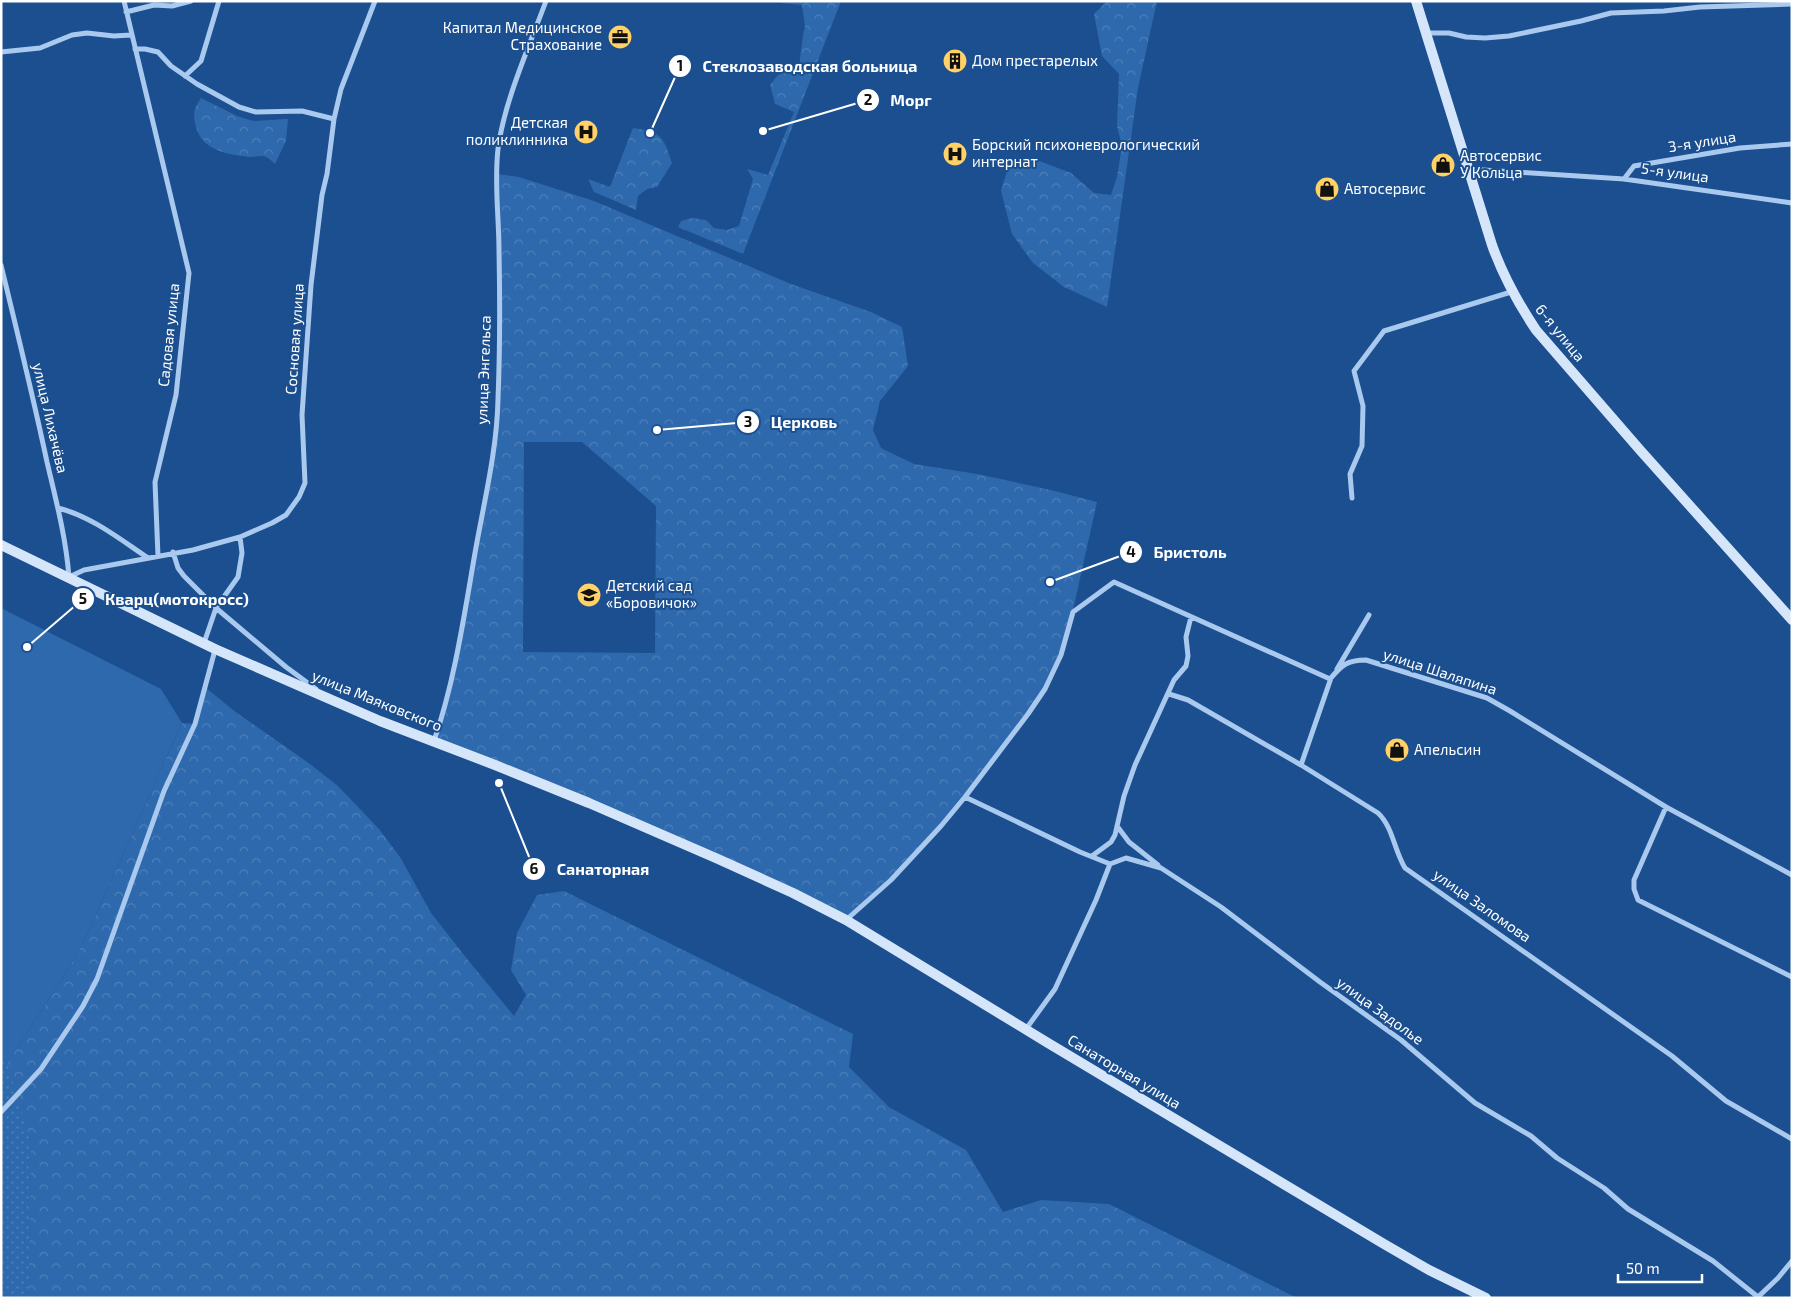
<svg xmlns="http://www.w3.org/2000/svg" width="1793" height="1299" font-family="'Exo 2',sans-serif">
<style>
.forest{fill:url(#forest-crowns);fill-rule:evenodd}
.park{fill:url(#park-dots)}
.garden{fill:#2e69ad}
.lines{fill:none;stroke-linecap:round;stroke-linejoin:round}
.street{stroke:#a9c9ee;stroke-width:5}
.secondary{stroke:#d6e6fa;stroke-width:10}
.labels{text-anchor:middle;stroke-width:4;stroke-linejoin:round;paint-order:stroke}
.poi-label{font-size:15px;fill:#fff;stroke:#1b4f8f;text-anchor:start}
.street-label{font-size:15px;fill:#fff;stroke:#1b4f8f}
.leader{fill:none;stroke:#fff;stroke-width:2}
.callout-dot{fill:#fff;stroke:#1b4f8f;stroke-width:2}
.mark-label{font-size:15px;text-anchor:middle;font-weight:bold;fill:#111}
.callout-label{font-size:16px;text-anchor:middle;font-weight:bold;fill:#fff;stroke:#1b4f8f;stroke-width:4;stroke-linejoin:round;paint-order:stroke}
</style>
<defs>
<pattern id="forest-crowns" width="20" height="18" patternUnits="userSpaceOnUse" patternTransform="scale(1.25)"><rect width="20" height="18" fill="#2e69ad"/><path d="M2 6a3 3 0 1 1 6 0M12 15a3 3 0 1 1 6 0" fill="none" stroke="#4d80b9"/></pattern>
<pattern id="park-dots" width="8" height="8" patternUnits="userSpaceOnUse" patternTransform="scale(1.25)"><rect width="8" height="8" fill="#2e69ad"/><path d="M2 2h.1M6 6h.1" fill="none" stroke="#4d80b9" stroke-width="1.8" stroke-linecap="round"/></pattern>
</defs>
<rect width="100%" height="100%" fill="#1b4f8f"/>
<path class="forest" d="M780,1H841L743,254L678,227L681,221L692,218L706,220L714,228L727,230L739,226L753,179L747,169L768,175L794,112L775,104L770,85L778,75L799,67L803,35L805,26L802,5L781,3Z
M1107,1H1157L1138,88L1107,307L1064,287L1033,263L1012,234L1001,191L1009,165L1034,159L1071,173L1094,193L1111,195L1117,177L1122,146L1117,126L1119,74L1102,56L1094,14Z
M201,98L237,116L253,121L288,119L286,141L275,164C273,162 269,158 266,157C262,155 255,157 250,157C230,155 202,151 196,127C193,113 193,110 201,98Z
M633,128C662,132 663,136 672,163L657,187L647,189L638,196L636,210L594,192L588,179L610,187Z
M497,174L519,177L594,201L791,284L871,312L902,327L908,366L880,401L873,430L881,448L914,464L977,474L1051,490L1097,502L1067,637L1045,689L965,797L891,880L846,920L793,893L434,741L442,717L490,470L498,401ZM524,442H582L656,506L655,653L523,652Z
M205,687L233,710L310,764L338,786L379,829L400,857L431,913L468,960L514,1016L526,995L511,970L517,933L537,895L564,891L853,1034L849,1067L889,1107L966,1150L1003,1212L1041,1200L1109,1204L1297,1298H1V1059L7,1063L60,982L84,941L182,723L195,724Z"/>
<path class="park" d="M1,1059L7,1063L31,1143L29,1298H1Z"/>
<path class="garden" d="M1,608L161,689L182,723L84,941L60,982L7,1063L1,1059Z"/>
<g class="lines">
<path class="street" d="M124,1L189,273L176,395L155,482L158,556
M126,12L154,5L172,6L191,1
M1427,33H1449L1466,37L1485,38L1509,36L1581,21L1611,13L1664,11L1700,7L1792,4
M135,49H145L158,52L171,66L197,84L239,107L256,112L302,111L334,119
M1,52L40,48L72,35L87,33L114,36L131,35
M185,76L201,61L219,1
M1468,169L1624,179L1792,203
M1624,179L1634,166L1740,148L1792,144
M1,265C17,331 33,396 47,462C56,500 66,538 69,577L84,570L193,550L240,537
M1352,498L1350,474L1362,446L1363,406L1354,371L1384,331L1511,292
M58,508C91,516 121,540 148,558
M173,552L178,568L184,576L216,608L286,667L316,689
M204,643L216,608L238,577L242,553L240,537L272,523L286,515L299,497L305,483L302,415L311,285L322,195L327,174L334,119L341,89L375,1
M1337,669L1369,615
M1169,694L1188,700L1301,765L1378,813C1393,827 1394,850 1405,868L1672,1056L1726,1101L1792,1139
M434,741C455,680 464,616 475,553C484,502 497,450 498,399C500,350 500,300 499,251C499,217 494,183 498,149C504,102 529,47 546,1
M1301,765L1331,678
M965,797L1080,852L1110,864L1126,858L1161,868L1221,907L1320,982L1401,1040L1475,1103L1531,1136L1557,1158L1604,1188L1628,1209L1713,1261L1758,1297
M1666,807L1634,880V889L1638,900L1792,977
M1117,826L1129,842L1158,865
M1092,856L1111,842L1115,835L1124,796L1135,765L1174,680L1186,666L1188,656L1186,637L1191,617
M846,920L891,880L941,826L965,797L1028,714L1045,689L1061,655L1073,612L1114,582L1330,679C1342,665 1347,660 1366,660L1487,698L1510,711L1666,807L1792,875
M1026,1029L1055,989L1096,900L1110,864
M1,1112L41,1069L83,1006L97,979L164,791L195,724L215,650
M1757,1298L1778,1278L1792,1261"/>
<path class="secondary" d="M1416,1L1492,245C1503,276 1518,303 1536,330L1640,450L1792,620
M1,545L215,649L380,721L495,765L589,803L718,859L793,893L846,920L1048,1043L1384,1244L1429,1270L1486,1298"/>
</g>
<defs>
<symbol id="office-disc" viewBox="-11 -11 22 22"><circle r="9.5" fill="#ffd166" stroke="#1b4f8f"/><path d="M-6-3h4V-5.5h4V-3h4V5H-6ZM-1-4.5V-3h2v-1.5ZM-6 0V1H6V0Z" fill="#111"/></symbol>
<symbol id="building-disc" viewBox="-11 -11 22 22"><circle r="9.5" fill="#ffd166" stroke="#1b4f8f"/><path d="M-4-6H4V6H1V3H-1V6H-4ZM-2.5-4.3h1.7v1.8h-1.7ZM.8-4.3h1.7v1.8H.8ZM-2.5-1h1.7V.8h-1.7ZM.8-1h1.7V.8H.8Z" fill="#111"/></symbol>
<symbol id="hospital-disc" viewBox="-11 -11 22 22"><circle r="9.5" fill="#ffd166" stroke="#1b4f8f"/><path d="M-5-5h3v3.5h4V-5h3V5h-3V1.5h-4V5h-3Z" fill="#111"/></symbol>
<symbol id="shop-disc" viewBox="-11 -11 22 22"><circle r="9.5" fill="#ffd166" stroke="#1b4f8f"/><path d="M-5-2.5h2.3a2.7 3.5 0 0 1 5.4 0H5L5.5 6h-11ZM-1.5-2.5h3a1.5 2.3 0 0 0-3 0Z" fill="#111"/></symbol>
<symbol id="school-disc" viewBox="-11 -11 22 22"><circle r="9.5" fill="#ffd166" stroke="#1b4f8f"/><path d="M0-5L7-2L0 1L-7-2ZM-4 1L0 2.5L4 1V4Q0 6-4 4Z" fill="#111"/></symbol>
</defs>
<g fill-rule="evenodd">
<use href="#office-disc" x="606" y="23" width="28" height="28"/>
<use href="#building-disc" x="941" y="47" width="28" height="28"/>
<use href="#hospital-disc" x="572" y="118" width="28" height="28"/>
<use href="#hospital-disc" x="941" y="140" width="28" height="28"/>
<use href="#shop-disc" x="1429" y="151" width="28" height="28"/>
<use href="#shop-disc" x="1313" y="175" width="28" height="28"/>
<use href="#school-disc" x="575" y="581" width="28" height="28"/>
<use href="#shop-disc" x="1383" y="736" width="28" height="28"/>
</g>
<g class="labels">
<g class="poi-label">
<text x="602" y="33" text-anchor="end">Капитал Медицинское<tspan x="602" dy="17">Страхование</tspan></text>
<text x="972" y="66">Дом престарелых</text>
<text x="568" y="128" text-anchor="end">Детская<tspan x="568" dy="17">поликлинника</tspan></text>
<text x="972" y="150">Борский психоневрологический<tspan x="972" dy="17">интернат</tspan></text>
<text x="1460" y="161">Автосервис<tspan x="1460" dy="17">У Кольца</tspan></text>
<text x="1344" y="194">Автосервис</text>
<text x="606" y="591">Детский сад<tspan x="606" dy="17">«Боровичок»</tspan></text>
<text x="1414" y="755">Апельсин</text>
</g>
<g class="street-label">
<text transform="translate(1702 142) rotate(-9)" y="5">3-я улица</text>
<text transform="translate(1675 173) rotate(8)" y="5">5-я улица</text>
<text transform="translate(1560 333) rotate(51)" y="5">6-я улица</text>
<text transform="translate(169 335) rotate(-84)" y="5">Садовая улица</text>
<text transform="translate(295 339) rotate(-86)" y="5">Сосновая улица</text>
<text transform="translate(484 370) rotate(-88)" y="5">улица Энгельса</text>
<text transform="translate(50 418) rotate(77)" y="5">улица Лихачёва</text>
<text transform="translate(1440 672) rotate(18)" y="5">улица Шаляпина</text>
<text transform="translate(377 701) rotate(22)" y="5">улица Маяковского</text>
<text transform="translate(1482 906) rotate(35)" y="5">улица Заломова</text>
<text transform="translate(1380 1011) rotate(36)" y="5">улица Задолье</text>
<text transform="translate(1124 1072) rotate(31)" y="5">Санаторная улица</text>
</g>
</g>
<path class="leader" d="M650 133L680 66M763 131L868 100M657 430L748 422M1050 582L1131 552M27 647L83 599M499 783L534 869"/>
<g class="callout-dot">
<circle cx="650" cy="133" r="5"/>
<circle cx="763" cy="131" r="5"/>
<circle cx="657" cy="430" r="5"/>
<circle cx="1050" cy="582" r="5"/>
<circle cx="27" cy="647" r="5"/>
<circle cx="499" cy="783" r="5"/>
<circle cx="680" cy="66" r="12"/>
<circle cx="868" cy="100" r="12"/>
<circle cx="748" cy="422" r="12"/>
<circle cx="1131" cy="552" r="12"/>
<circle cx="83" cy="599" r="12"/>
<circle cx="534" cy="869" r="12"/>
</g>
<g class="mark-label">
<text x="680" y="71">1</text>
<text x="868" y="105">2</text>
<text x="748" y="427">3</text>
<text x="1131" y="557">4</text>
<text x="83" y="604">5</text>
<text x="534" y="874">6</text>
</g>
<g class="callout-label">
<text x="810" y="72">Стеклозаводская больница</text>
<text x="911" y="106">Морг</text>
<text x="804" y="428">Церковь</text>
<text x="1190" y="558">Бристоль</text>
<text x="177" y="605">Кварц(мотокросс)</text>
<text x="603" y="875">Санаторная</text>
</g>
<rect width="1793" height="1299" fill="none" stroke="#ffffff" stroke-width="5"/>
<path d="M1618 1274v8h84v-8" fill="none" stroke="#ffffff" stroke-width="2.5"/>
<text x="1626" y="1274" font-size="15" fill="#ffffff" stroke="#1b4f8f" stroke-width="4" paint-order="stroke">50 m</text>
</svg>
